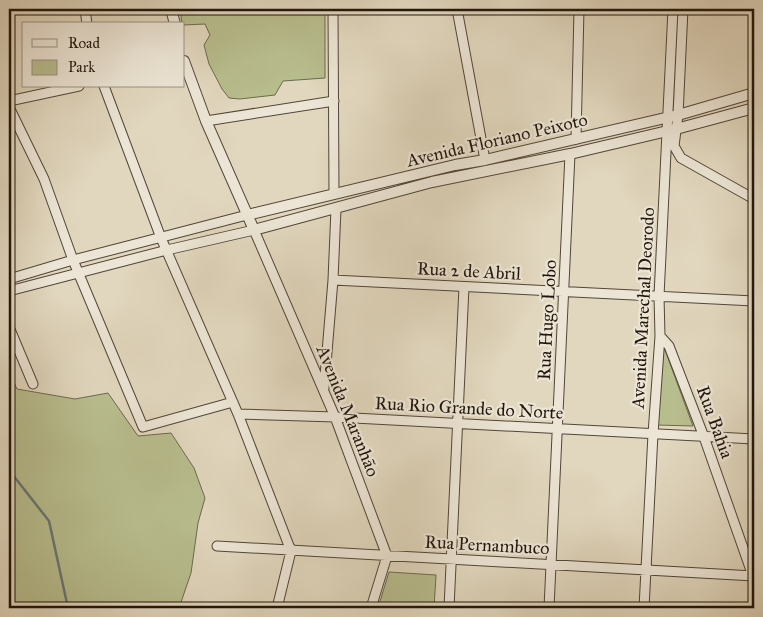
<svg xmlns="http://www.w3.org/2000/svg" width="763" height="617" font-family="'IM FELL Great Primer',serif">
<style>
.green{fill:#b8bd8e;stroke:#6c6a4d}
.lines{fill:none;stroke-linecap:round;stroke-linejoin:round}
.stream{stroke:#687775;stroke-width:2.5}
.minor-casing{stroke:#514638;stroke-width:11}
.tertiary-casing{stroke:#514638;stroke-width:12}
.minor{stroke:#ece5d5;stroke-width:9}
.tertiary{stroke:#ece5d5;stroke-width:10}
.labels{text-anchor:middle;stroke-width:4.5;stroke-linejoin:round;paint-order:stroke}
.street-label{font-size:18px;fill:#21160c;stroke:#ece5d5}
</style>
<rect width="100%" height="100%" fill="#e1d7be"/>
<filter id="stains"><feTurbulence type="fractalNoise" baseFrequency=".004" numOctaves="4"/><feColorMatrix values="0 0 0 0 .2 0 0 0 0 .09 0 0 0 0 .02 0 0 0 .5 -.17"/></filter>
<radialGradient id="worn" r=".72"><stop offset=".6" stop-color="#630" stop-opacity="0"/><stop offset="1" stop-color="#630" stop-opacity=".3"/></radialGradient>
<path class="green" d="M180,9H325V78L283,81L275,95L240,99L229,98L222,89L209,64L204,45L210,35L205,24L184,25V24H182Z
M660,348L665,350L693,426L656,425Z
M9,371L17,389L75,399L108,393L138,436L171,433L194,468L205,498L198,523L191,573L179,608H9Z
M389,572L436,575L434,608H378Z"/>
<g class="lines">
<path class="stream" d="M9,470L49,521L68,608"/>
<defs>
<path id="minor" d="M85,9L87,24
M333,9L334,194
M457,9L485,160
M683,9L678,115L674,146L681,158L754,199
M104,86L161,238L238,414L291,551L277,608
M9,101L79,86
M9,107L44,179L73,260L143,427L233,402
M206,121L334,101
M576,139L579,9
M9,279L73,260L247,215
M333,280L754,301
M9,291L167,250L254,230L335,417L387,556L371,608
M9,327L33,384
M660,336L669,346L704,437L754,579
M324,388L333,280L336,209
M238,414L335,417L754,439
M217,546L754,576
M449,608L464,287
M549,608L570,154
M644,608L653,434L660,336L659,296L673,9"/>
<path id="tertiary" d="M171,9L175,24
M184,61L206,121L254,230L432,182L570,154L676,129L754,108
M247,215L455,165L485,160L678,115L754,93"/>
</defs>
<use href="#minor" class="minor-casing"/>
<use href="#tertiary" class="tertiary-casing"/>
<use href="#minor" class="minor"/>
<use href="#tertiary" class="tertiary"/>
</g>
<g class="labels">
<g class="street-label">
<text transform="translate(497 140) rotate(-13)" y="6">Avenida Floriano Peixoto</text>
<text transform="translate(469 271) rotate(3)" y="6">Rua 2 de Abril</text>
<text transform="translate(643 308) rotate(-87)" y="6">Avenida Marechal Deorodo</text>
<text transform="translate(547 320) rotate(-87)" y="6">Rua Hugo Lobo</text>
<text transform="translate(469 408) rotate(3)" y="6">Rua Rio Grande do Norte</text>
<text transform="translate(348 411) rotate(68)" y="6">Avenida Maranhão</text>
<text transform="translate(715 422) rotate(70)" y="6">Rua Bahia</text>
<text transform="translate(487 545) rotate(3)" y="6">Rua Pernambuco</text>
</g>
</g>
<rect width="763" height="617" fill="none" stroke="#e1d7be" stroke-width="30"/>
<rect x="10" y="10" width="743" height="597" fill="none" stroke="#21160c" stroke-width="2.5"/>
<rect x="15" y="15" width="733" height="587" fill="none" stroke="#21160c"/>
<rect x="22" y="22" width="162" height="65" fill="#ece5d5" stroke="#9b9285"/>
<rect x="32" y="39" width="25" height="8" fill="#ece5d5" stroke="#9b9285"/>
<text x="68" y="48" font-size="15" fill="#21160c">Road</text>
<rect x="32" y="60" width="25" height="15" fill="#b8bd8e" stroke="#9b9285"/>
<text x="68" y="72" font-size="15" fill="#21160c">Park</text>
<rect width="100%" height="100%" filter="url(#stains)"/>
<rect width="100%" height="100%" fill="url(#worn)"/>
</svg>
